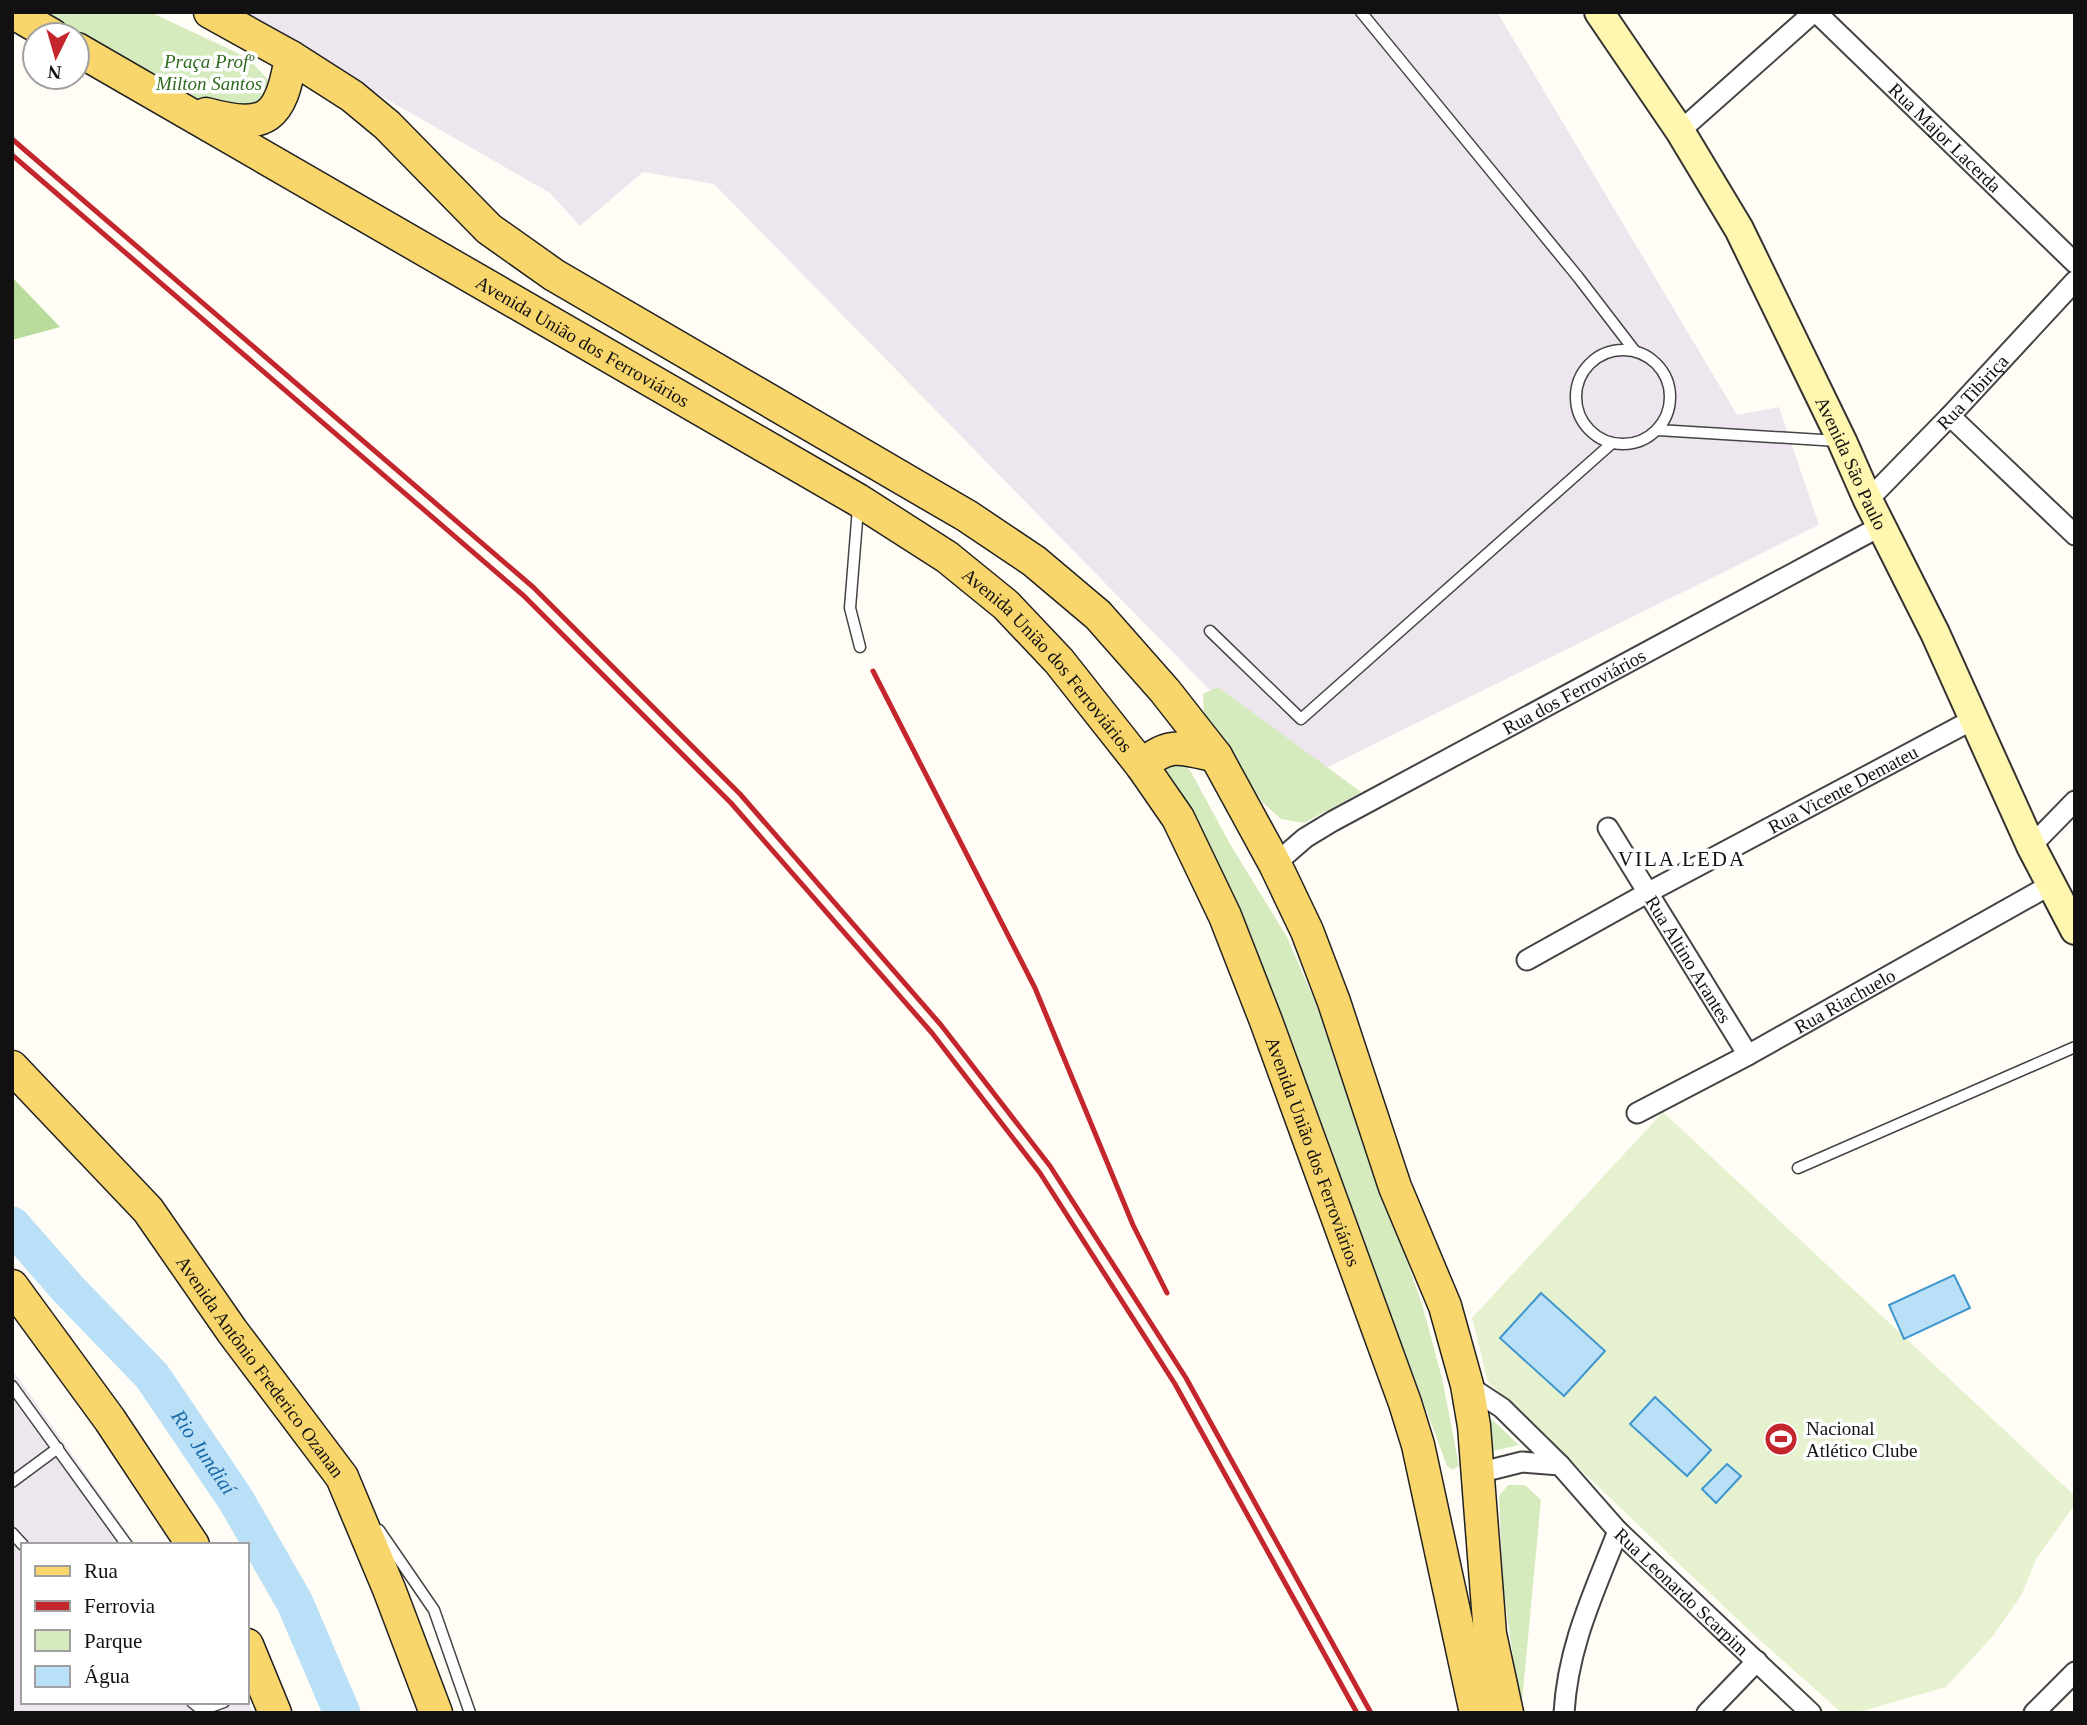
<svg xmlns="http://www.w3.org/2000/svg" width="2087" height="1725" font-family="Georgia,serif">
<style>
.industrial{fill:#eee6ef}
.green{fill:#d5ebbd}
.forest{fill:#b9dc9c}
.pitch{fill:#e6f2cf}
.water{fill:#b9e0f7;stroke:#3f96cf;stroke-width:2}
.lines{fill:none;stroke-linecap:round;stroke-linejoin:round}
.river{stroke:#b9e0f7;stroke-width:37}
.lane-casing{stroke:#444;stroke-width:13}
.street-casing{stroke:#444;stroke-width:23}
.secondary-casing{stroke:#333;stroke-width:32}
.primary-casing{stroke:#222;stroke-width:35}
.lane{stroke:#fff;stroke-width:10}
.street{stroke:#fff;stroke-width:19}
.secondary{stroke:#fff6b0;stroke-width:28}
.primary{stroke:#f9d66b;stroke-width:32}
.rail{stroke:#c4262e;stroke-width:5}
.labels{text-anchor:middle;stroke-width:7;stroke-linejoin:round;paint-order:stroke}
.park-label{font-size:19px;font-style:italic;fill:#2f6b1f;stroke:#fff}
.street-label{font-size:19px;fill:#111;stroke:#fff}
.poi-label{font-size:19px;fill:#111;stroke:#fff;text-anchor:start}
.neighbourhood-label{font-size:21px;letter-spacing:2px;fill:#111;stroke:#fff}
.water-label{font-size:21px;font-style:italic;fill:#1768a6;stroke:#fff}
</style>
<rect width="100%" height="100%" fill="#fffdf5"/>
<path class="industrial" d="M244,12H1497L1737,415L1779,407L1819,525L1299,781L714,184L643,172L580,226L550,193L334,69Z
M12,1369L136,1545H23V1702H247L254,1713H12Z"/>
<path class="green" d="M36,12H150L248,58L270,82L259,103L235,113L200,100L162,76L133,66Z
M1218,687L1361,792L1304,823L1281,819L1263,803L1204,720L1203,694Z
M1178,761L1190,770L1230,844L1287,937L1338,1055L1379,1182L1422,1304L1442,1378L1459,1466L1453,1470L1447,1466L1410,1366L1389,1321L1162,776L1168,763Z
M1484,1412L1519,1445L1484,1453Z
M1508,1485H1525L1541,1500L1521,1712L1503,1587L1499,1496Z"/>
<path class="forest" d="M12,277L60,327L12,340Z"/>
<path class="pitch" d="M1663,1112L2075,1496V1504L2036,1559L2022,1594L1993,1636L1946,1687L1856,1713H1842L1754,1635L1488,1382L1472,1318Z"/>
<path class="water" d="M1954,1275L1970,1308L1904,1339L1889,1305Z
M1541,1293L1605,1351L1564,1396L1500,1338Z
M1655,1397L1711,1450L1687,1476L1630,1424Z
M1727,1464L1741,1476L1716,1503L1702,1489Z"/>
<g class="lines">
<path class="river" id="s1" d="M12,1225L69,1290L152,1376L236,1500L295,1603L342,1713"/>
<defs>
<path id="lane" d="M1361,12L1578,277L1634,350
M1576 397a47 47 0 1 1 94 0a47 47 0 1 1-94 0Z
M1658,430L1838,441
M858,508L850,608L860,647
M1210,631L1301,719L1611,444
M1798,1168L2075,1047
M12,1386L127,1545
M12,1482L58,1448
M379,1530L434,1610L470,1713
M12,1533L23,1545
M192,1702L202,1710L224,1702"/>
<g id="street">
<path id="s2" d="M1816,12L2075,263"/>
<path d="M1680,131L1814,12"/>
<path d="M1950,416L2075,535"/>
<path id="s3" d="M1868,500L1950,416L2075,281"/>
<path id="s4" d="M1608,828L1748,1055"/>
<path d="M2031,846L2075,801"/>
<path id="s5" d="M1275,864L1305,838L1333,821L1881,526"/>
<path id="s6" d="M1527,960L1649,892L1974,719"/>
<path id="s7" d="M1637,1113L1748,1055L2052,884"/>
<path id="s8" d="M1467,1385L1502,1408L1560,1465L1618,1531L1811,1713"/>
<path d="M1478,1473L1522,1462L1560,1465"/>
<path d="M1564,1713C1568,1645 1594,1593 1618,1531"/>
<path d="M1707,1713L1757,1661"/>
<path d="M2034,1713L2075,1672"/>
</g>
<g id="secondary">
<path id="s9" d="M1599,12L1680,131L1739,229L1842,441L1868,500L1935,633L2031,846L2075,930"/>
</g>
<g id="primary">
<path d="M12,12L52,35"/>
<path d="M210,12L291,57L352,96L387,125L489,229L554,275L967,516L1034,561L1098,615L1165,691L1216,756L1275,864L1307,931L1334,1002L1395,1187L1445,1306L1467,1385L1474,1426L1490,1634L1507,1713"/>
<path id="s10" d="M77,49L858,500L947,557L1006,605L1059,661L1142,766L1178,818L1225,916L1266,1021L1405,1403L1418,1445L1476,1713"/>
<path d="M206,114C267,131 281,118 291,57"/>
<path d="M1142,766C1168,741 1183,748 1216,756"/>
<path id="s11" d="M12,1067L148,1210L232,1331L342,1477L389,1589L436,1713"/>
<path d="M12,1286L110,1420L193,1545"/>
<path d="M247,1645L275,1713"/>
</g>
</defs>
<use href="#lane" class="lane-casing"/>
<use href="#street" class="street-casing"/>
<use href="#secondary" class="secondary-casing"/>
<use href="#primary" class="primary-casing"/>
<use href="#lane" class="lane"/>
<use href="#street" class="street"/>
<use href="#secondary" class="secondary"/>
<use href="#primary" class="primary"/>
<path class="rail" d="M12,139L533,587L740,794L941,1025L1050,1166L1186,1378L1371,1713
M12,155L524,596L731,803L932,1033L1040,1173L1175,1384L1357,1713
M873,671L1035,988L1133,1225L1167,1293"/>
</g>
<defs>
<symbol id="stadium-disc" viewBox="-11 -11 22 22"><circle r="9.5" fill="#c4262e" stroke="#fff"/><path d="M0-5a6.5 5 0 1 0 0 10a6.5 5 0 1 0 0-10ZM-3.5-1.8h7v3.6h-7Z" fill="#fff"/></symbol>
</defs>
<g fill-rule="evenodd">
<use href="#stadium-disc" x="1762" y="1420" width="38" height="38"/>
</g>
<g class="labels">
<g class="park-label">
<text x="209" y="68">Praça Profº<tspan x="209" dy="22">Milton Santos</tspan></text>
</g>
<g class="street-label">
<text dy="7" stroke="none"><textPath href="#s2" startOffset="180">Rua Major Lacerda</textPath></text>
<text dy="7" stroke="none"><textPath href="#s10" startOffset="584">Avenida União dos Ferroviários</textPath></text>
<text dy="7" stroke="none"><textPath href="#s3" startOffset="150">Rua Tibiriça</textPath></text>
<text dy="7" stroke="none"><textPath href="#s9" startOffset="518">Avenida São Paulo</textPath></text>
<text dy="7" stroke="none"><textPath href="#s10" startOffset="1152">Avenida União dos Ferroviários</textPath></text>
<text dy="7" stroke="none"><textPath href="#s5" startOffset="346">Rua dos Ferroviários</textPath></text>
<text dy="7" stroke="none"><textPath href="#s6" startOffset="359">Rua Vicente Demateu</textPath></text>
<text dy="7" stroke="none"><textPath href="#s4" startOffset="154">Rua Altino Arantes</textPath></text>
<text dy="7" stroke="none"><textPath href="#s7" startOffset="236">Rua Riachuelo</textPath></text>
<text dy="7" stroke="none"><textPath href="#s10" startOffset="1718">Avenida União dos Ferroviários</textPath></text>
<text dy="7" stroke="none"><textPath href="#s11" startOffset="390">Avenida Antônio Frederico Ozanan</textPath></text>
<text dy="7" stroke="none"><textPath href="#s8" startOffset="299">Rua Leonardo Scarpim</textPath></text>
</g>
<g class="poi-label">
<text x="1806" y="1435">Nacional<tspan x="1806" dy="22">Atlético Clube</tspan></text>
</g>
<g class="neighbourhood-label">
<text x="1682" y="866">VILA LEDA</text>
</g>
<g class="water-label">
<text dy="7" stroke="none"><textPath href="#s1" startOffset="298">Rio Jundiaí</textPath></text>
</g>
</g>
<rect width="2087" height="1725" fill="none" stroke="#111111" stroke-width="28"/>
<rect x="21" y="1543" width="228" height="161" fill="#ffffff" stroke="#a0a0a0" stroke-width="2"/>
<rect x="35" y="1566" width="35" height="10" fill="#f9d66b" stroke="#a0a0a0" stroke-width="2"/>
<text x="84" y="1578" font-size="21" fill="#111111">Rua</text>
<rect x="35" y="1601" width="35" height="10" fill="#c4262e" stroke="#a0a0a0" stroke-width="2"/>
<text x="84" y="1613" font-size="21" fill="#111111">Ferrovia</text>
<rect x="35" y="1630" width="35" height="21" fill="#d5ebbd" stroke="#a0a0a0" stroke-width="2"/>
<text x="84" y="1648" font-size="21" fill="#111111">Parque</text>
<rect x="35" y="1666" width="35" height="21" fill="#b9e0f7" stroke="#a0a0a0" stroke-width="2"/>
<text x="84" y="1683" font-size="21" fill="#111111">Água</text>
<g transform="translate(56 56) rotate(185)"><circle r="33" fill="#ffffff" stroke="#a0a0a0" stroke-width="2"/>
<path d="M0-5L12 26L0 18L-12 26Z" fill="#c4262e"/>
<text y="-10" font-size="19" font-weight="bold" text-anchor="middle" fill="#111111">N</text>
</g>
</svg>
